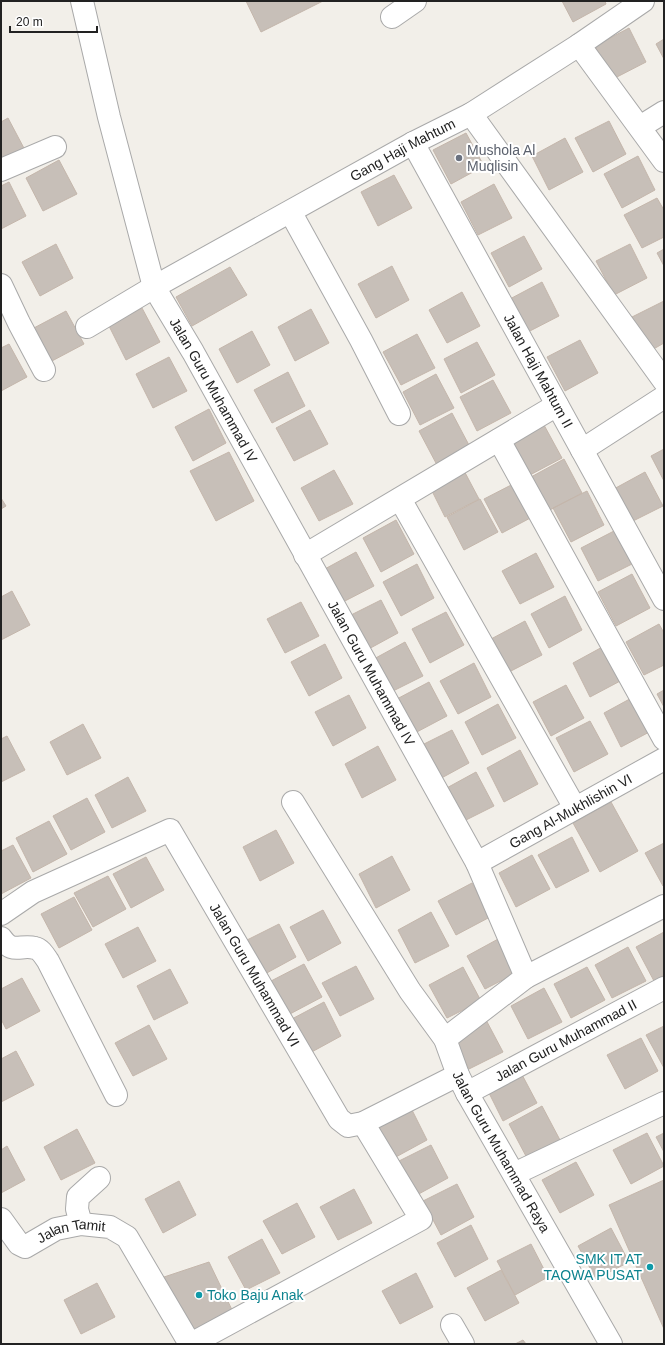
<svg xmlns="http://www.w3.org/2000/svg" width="665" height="1345" font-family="Helvetica,sans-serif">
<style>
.building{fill:#c7bfb8;stroke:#c4b6ab}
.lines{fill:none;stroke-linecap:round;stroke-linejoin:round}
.minor-casing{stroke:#a9a9a9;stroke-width:24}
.minor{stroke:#fff;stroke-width:22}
.worship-dot{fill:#6b7280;stroke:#fff;stroke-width:1.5}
.culture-dot{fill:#0f9aa8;stroke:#fff;stroke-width:1.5}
.labels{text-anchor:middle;stroke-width:4;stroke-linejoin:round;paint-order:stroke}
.worship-label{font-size:14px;fill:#5b616d;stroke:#fff;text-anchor:start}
.street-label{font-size:14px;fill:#222;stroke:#fff}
.culture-label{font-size:14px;fill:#0d838f;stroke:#fff;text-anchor:end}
</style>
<rect width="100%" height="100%" fill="#f2efe9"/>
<path class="building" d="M246,1H323L261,32Z
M562,1H605L606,4L573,22Z
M629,28L646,62L613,79L595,46Z
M664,39V59L656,44Z
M8,118L26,152L1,165V122Z
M609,121L626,154L593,172L575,138Z
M466,133L484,166L451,184L433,150Z
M565,138L583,172L549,190L532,156Z
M638,156L655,190L622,208L604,174Z
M59,160L77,194L43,211L26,178Z
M394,175L412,208L378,226L361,192Z
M9,182L26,216L1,229V186Z
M494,184L512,218L478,235L461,202Z
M657,198L664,210V237L642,248L624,215Z
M524,236L542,269L509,287L491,253Z
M56,244L73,278L40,296L22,262Z
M630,244L647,278L614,295L596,261Z
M664,249V266L657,253Z
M392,266L409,300L376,318L358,284Z
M230,267L247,295L192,326L176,297Z
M542,282L559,316L526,333L508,300Z
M462,292L480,326L447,343L429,310Z
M664,301V343L650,351L632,317Z
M142,308L160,342L126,360L109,326Z
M311,309L329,343L295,361L278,327Z
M66,311L84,344L50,362L32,329Z
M252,331L270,365L237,383L219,349Z
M417,334L435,368L401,385L383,352Z
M580,340L598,373L565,391L547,357Z
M477,342L495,375L461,393L444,359Z
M9,344L27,377L1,391V348Z
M169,357L187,391L153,408L136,374Z
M288,372L305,406L272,423L254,390Z
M436,374L454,408L420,425L403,392Z
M493,380L511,413L477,431L460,397Z
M209,409L226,443L193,461L175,427Z
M310,410L328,444L294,461L276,428Z
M452,413L470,447L437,465L419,431Z
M544,425L562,458L528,476L511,442Z
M664,449V481L651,456Z
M229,452L254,501L216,521L190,471Z
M564,459L582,493L548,511L531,477Z
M461,465L479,499L445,517L428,483Z
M334,470L353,504L319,521L301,488Z
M645,472L663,506L629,523L612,490Z
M517,482L536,515L502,533L484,499Z
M587,491L604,525L571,542L553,508Z
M1,498L6,506L1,509Z
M480,499L498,532L464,550L447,517Z
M396,520L414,554L381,572L363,538Z
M614,531L632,564L598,581L581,548Z
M356,552L374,586L341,603L323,570Z
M536,553L554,587L520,604L502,571Z
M417,564L434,598L401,616L383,582Z
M632,574L650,608L616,626L598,592Z
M12,591L30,625L1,640V597Z
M565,596L582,630L549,648L531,614Z
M381,600L398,633L365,651L347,617Z
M301,602L319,636L285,653L267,619Z
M446,612L464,645L430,663L412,629Z
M525,621L542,655L509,672L491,639Z
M659,624L664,633V665L644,675L626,642Z
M405,642L423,676L389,693L372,660Z
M325,644L342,678L309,696L291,662Z
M606,645L624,679L590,697L573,663Z
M474,663L491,697L458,714L440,681Z
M429,682L447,716L413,734L395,700Z
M566,685L584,718L551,736L533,702Z
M664,690V707L657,694Z
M349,695L366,728L333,746L315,712Z
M637,695L655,729L621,747L604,713Z
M498,704L516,738L482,755L465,722Z
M590,721L608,754L574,772L556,738Z
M83,724L101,758L67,775L50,742Z
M452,730L469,763L436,781L418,747Z
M7,736L25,770L1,782V739Z
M378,746L396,780L362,798L345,764Z
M520,750L538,784L504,802L487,768Z
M476,772L494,806L460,823L443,790Z
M128,777L146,811L112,828L95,795Z
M87,798L105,832L71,850L53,816Z
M611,802L638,851L600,872L573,823Z
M49,821L67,854L33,872L16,838Z
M276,830L294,863L260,881L243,847Z
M572,837L589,871L556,888L538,855Z
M664,843V886H663L645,853Z
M13,845L31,878L1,894V851Z
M532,855L550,889L516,907L499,873Z
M392,856L410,890L376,908L359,874Z
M146,857L164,890L131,908L113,874Z
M108,876L126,909L93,927L74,893Z
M472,883L490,917L456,935L438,901Z
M74,897L92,930L59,948L41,914Z
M323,910L341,943L308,961L290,927Z
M431,912L449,946L415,963L398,930Z
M279,924L296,957L263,975L245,941Z
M138,927L156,961L123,978L105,944Z
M664,932V975L654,981L636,947Z
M500,938L518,972L485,989L467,956Z
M628,947L646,981L612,998L595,965Z
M304,964L322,997L288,1015L271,981Z
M356,966L374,999L340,1016L322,983Z
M463,967L481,1001L447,1018L429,985Z
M587,967L605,1000L571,1018L554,984Z
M170,969L188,1003L154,1020L137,986Z
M22,978L40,1011L6,1029L1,1019V989Z
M544,988L562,1022L528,1039L511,1006Z
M324,1002L341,1036L308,1054L290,1020Z
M485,1018L503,1052L469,1069L452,1036Z
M149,1025L167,1059L133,1076L115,1043Z
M664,1026V1068L646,1035Z
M641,1038L658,1071L625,1089L607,1055Z
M16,1051L34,1085L1,1102V1059Z
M519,1069L537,1103L503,1121L486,1087Z
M410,1106L427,1140L394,1158L376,1124Z
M542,1106L560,1140L527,1158L509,1124Z
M77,1129L95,1163L61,1180L44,1147Z
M647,1133L664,1166L631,1184L613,1150Z
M664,1133V1152L656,1137Z
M431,1145L448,1178L415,1196L397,1162Z
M7,1146L25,1180L1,1193V1150Z
M576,1162L594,1195L560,1213L542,1180Z
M664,1180V1329L609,1205Z
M179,1181L196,1215L163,1233L145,1199Z
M457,1184L474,1217L441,1235L423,1201Z
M354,1189L372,1223L338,1240L320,1207Z
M297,1203L315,1237L282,1254L263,1221Z
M471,1225L488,1259L455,1277L437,1243Z
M611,1228L629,1262L596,1279L578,1246Z
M262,1239L280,1273L246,1290L228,1257Z
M531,1244L548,1277L515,1295L497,1261Z
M209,1262L234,1314L191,1337L164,1277Z
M501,1270L519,1303L485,1321L467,1288Z
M416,1273L433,1307L400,1324L382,1291Z
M97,1283L115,1317L81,1334L64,1300Z
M523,1340L526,1344H515Z"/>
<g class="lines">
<defs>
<g id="minor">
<path id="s1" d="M82,1L109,117L154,287L193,352L477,863L526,977L445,1039"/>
<path d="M392,17L415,1"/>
<path d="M579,45L664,161"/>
<path d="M471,114L664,381"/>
<path d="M640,127L664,112"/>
<path id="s2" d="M413,143L664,599"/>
<path d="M1,170L55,147"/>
<path d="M291,213L361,340L399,414"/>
<path d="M1,285L19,323L44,370"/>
<path id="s3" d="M87,327L154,287L413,143L471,114L579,45L643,1"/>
<path d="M499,440L664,739"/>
<path d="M582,450L664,397"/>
<path d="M400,499L575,808"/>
<path d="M305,555L557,405"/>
<path id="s4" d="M293,802L410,991L445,1039L458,1075L467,1093L611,1344"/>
<path id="s5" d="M477,863L664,759"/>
<path id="s6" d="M1,914L33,892L170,830L339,1119L348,1126L363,1123L458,1075"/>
<path d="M1,938C13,955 20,944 35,948C41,949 45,957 48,961L116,1095"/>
<path d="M526,977L664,906"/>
<path id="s7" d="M467,1093L664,988"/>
<path d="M514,1174L664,1103"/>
<path id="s8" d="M1,1219L19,1244L25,1247L56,1229L81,1224L110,1227L127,1237L190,1344"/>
<path d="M81,1224L77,1209L78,1197L99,1178"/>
<path d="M452,1325L463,1344"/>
<path d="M191,1344L421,1219L363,1123"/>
</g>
</defs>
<use href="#minor" class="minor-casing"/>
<use href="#minor" class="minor"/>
</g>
<circle class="worship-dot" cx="459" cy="158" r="4"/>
<g class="culture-dot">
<circle cx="650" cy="1267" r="4"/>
<circle cx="199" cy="1295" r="4"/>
</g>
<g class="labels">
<g class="worship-label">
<text x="467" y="155">Mushola Al<tspan x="467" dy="16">Muqlisin</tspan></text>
</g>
<g class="street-label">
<text dy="5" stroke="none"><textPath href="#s3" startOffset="362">Gang Haji Mahtum</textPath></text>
<text dy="5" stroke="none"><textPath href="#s2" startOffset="260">Jalan Haji Mahtum II</textPath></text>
<text dy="5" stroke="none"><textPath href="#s1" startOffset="414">Jalan Guru Muhammad IV</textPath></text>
<text dy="5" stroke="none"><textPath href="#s1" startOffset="738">Jalan Guru Muhammad IV</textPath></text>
<text dy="5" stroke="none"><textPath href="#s5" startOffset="107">Gang Al-Mukhlishin VI</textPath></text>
<text dy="5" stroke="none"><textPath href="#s6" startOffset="357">Jalan Guru Muhammad VI</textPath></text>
<text dy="5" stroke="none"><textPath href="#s7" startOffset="112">Jalan Guru Muhammad II</textPath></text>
<text dy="5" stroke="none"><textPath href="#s4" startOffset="408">Jalan Guru Muhammad Raya</textPath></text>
<text dy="5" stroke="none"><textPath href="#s8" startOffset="88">Jalan Tamit</textPath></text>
</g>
<g class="culture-label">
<text x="642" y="1264">SMK IT AT<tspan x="642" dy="16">TAQWA PUSAT</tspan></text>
<text x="207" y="1300" text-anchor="start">Toko Baju Anak</text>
</g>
</g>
<rect width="665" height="1345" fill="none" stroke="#222222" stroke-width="4"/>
<path d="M10 26v6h87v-6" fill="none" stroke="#222222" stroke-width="2"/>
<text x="16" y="26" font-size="12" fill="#222222" stroke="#ffffff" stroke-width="3" paint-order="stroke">20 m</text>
</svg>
